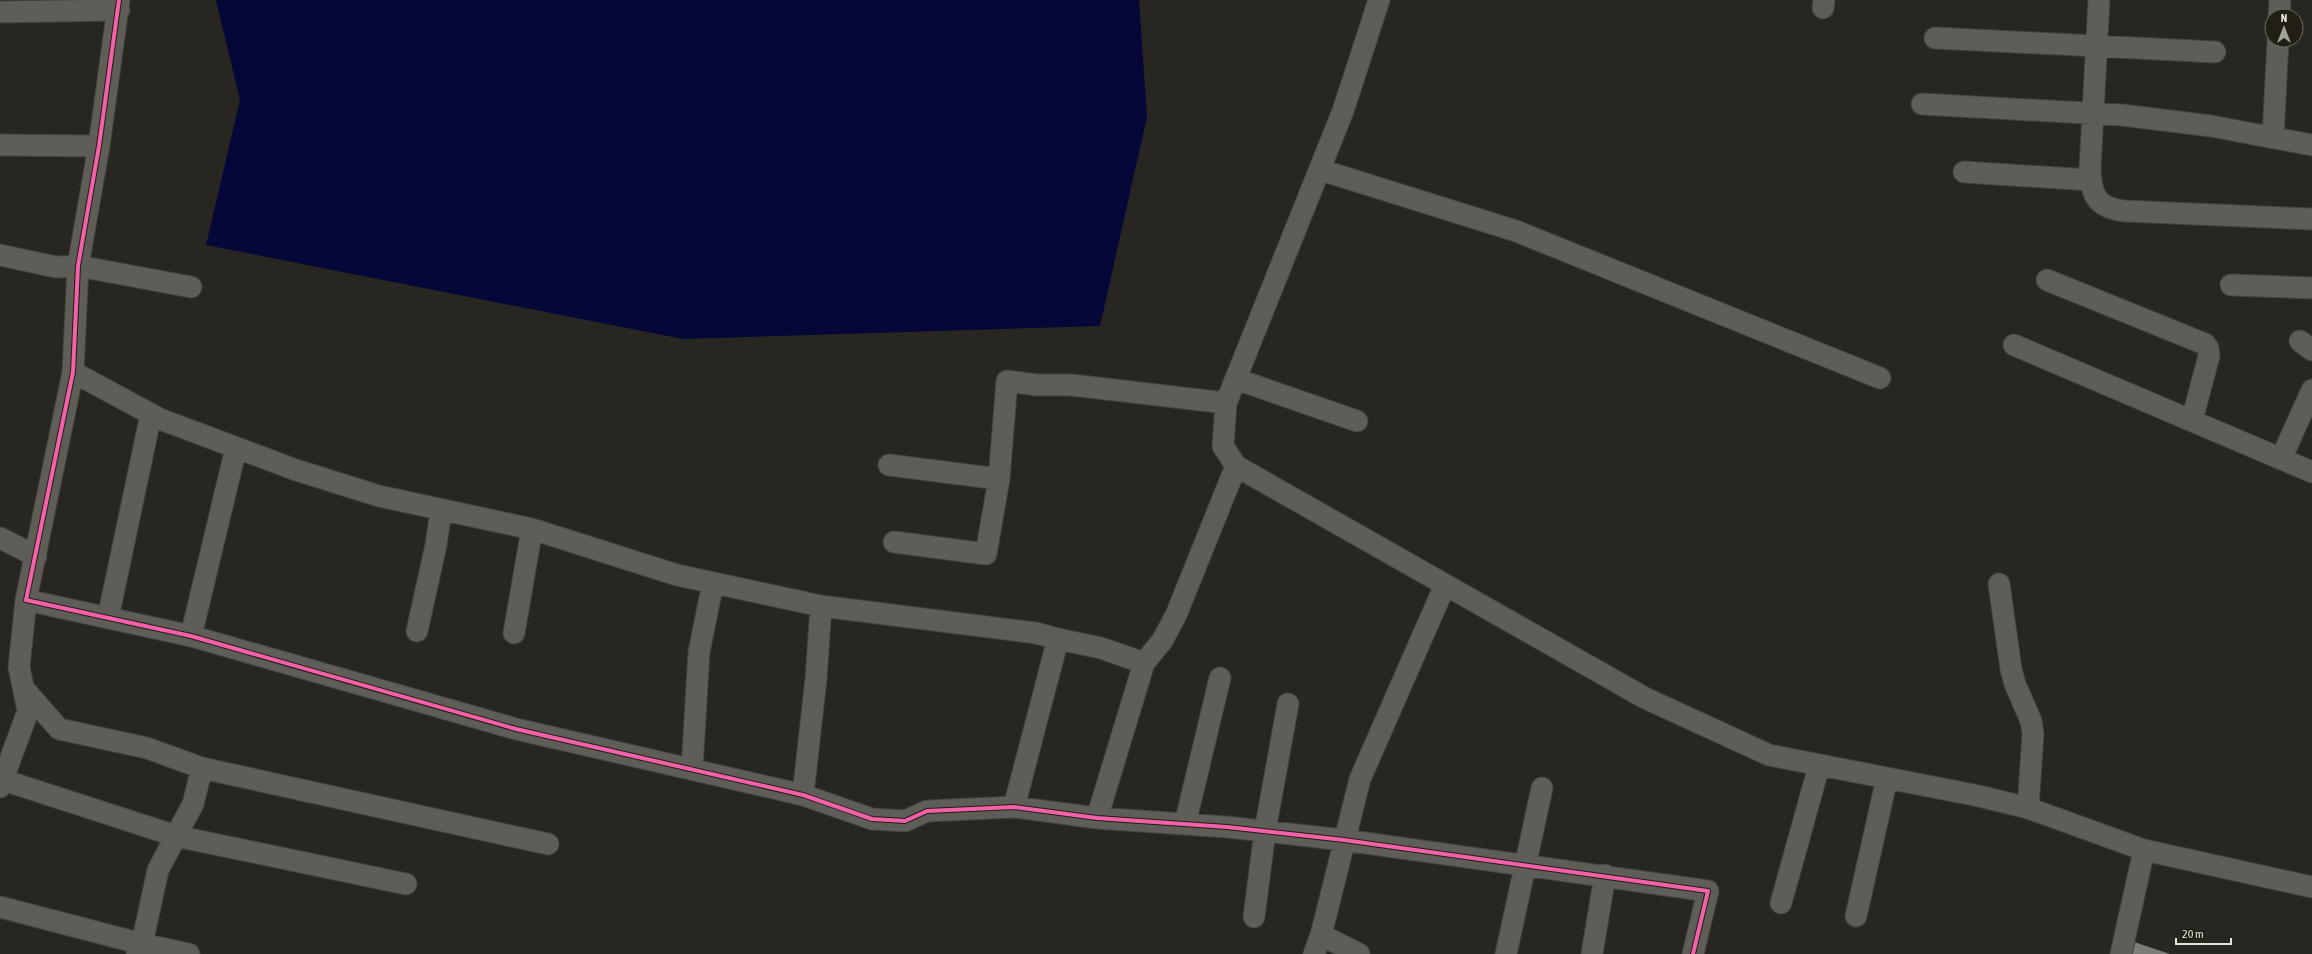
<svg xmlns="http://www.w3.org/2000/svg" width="2312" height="954" font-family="'Asap Condensed',sans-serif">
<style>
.water{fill:#040737}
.building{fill:#7d7c76}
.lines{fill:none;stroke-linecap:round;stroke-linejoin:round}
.minor-casing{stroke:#43423c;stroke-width:23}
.minor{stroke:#5e5d58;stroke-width:21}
.cycleway-casing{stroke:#211f13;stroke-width:6}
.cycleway{stroke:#f560ab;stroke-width:4}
</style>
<rect width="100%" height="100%" fill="#282620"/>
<path class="water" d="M216,0H1139L1147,117L1100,326L683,339L206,245L240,100Z"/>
<path class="building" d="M2131,941L2170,954H2128Z"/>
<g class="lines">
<defs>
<path id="minor" d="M119,0L99,146L78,266L73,372L26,600L191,636L516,729L803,795L872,819L905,821L927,811L1014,807L1097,818L1227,827L1344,840L1708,891L1693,954
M1379,0L1343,111L1226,403L1223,446L1236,466L1645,698L1769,755L1979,796L2028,808L2144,850L2312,887
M2099,0L2090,169C2091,196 2097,208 2125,211L2312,219
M1823,8L1824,0
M0,12L119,10
M2279,16L2280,0
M1935,38L2215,52
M1922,104L2122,115L2211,126L2312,145
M2273,138L2278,40
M0,145L99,146
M1321,170L1516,231L1880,378
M1964,172L2091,180
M0,255L56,267L78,266L191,287
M2047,280L2205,344L2208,348L2209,356L2192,420
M2231,285L2312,288
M2300,341L2312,350
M2014,345L2312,472
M73,372L160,419L296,470L379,496L532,529L677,575L821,606L1036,633L1058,639L1014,807
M1236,379L1357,421
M2281,459L2312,390
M889,465L999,479
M0,538L36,556
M894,542L986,554L999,479L1007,381L1037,385H1072L1226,403
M1999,584L2011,669L2015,684L2031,721L2033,734L2028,808
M108,618L151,414
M417,631L436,545L441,510
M514,633L532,529
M191,636L236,448
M1058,639L1101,648L1144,663
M24,689L59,729L147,748L202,768L193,804L158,870L142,944L137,954
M202,768L548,844
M692,769L699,652L713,583
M3,780L176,836L406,884
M0,787L28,711L19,667L26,600
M803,795L816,679L821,606
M1097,818L1144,663L1162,641L1176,615L1236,466
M1185,824L1220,678
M1781,903L1819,766
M0,907L142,944L189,954
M1856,916L1887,778
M1254,917L1265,831L1288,704
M1321,935L1359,954
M1314,954L1321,935L1360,779L1445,585
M1506,954L1542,788
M1592,954L1605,875
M2121,954L2144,850"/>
</defs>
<use href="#minor" class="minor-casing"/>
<use href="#minor" class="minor"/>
<defs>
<path id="cycleway" d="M119,0L99,146L78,266L73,372L26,600L191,636L516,729L803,795L872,819L905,821L927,811L1014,807L1097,818L1227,827L1344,840L1708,891L1693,954"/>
</defs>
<use href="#cycleway" class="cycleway-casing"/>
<use href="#cycleway" class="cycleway"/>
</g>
<g transform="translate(2284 28)"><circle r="19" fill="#211f13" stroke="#6f6e63"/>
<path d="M0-3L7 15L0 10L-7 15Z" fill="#a3a29a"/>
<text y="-6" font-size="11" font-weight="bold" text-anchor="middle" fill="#e5e4dc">N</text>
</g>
<path d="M2176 938v6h55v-6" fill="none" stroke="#e5e4dc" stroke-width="2"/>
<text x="2182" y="938" font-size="12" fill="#e5e4dc" stroke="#211f13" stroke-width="3" paint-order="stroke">20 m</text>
</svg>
